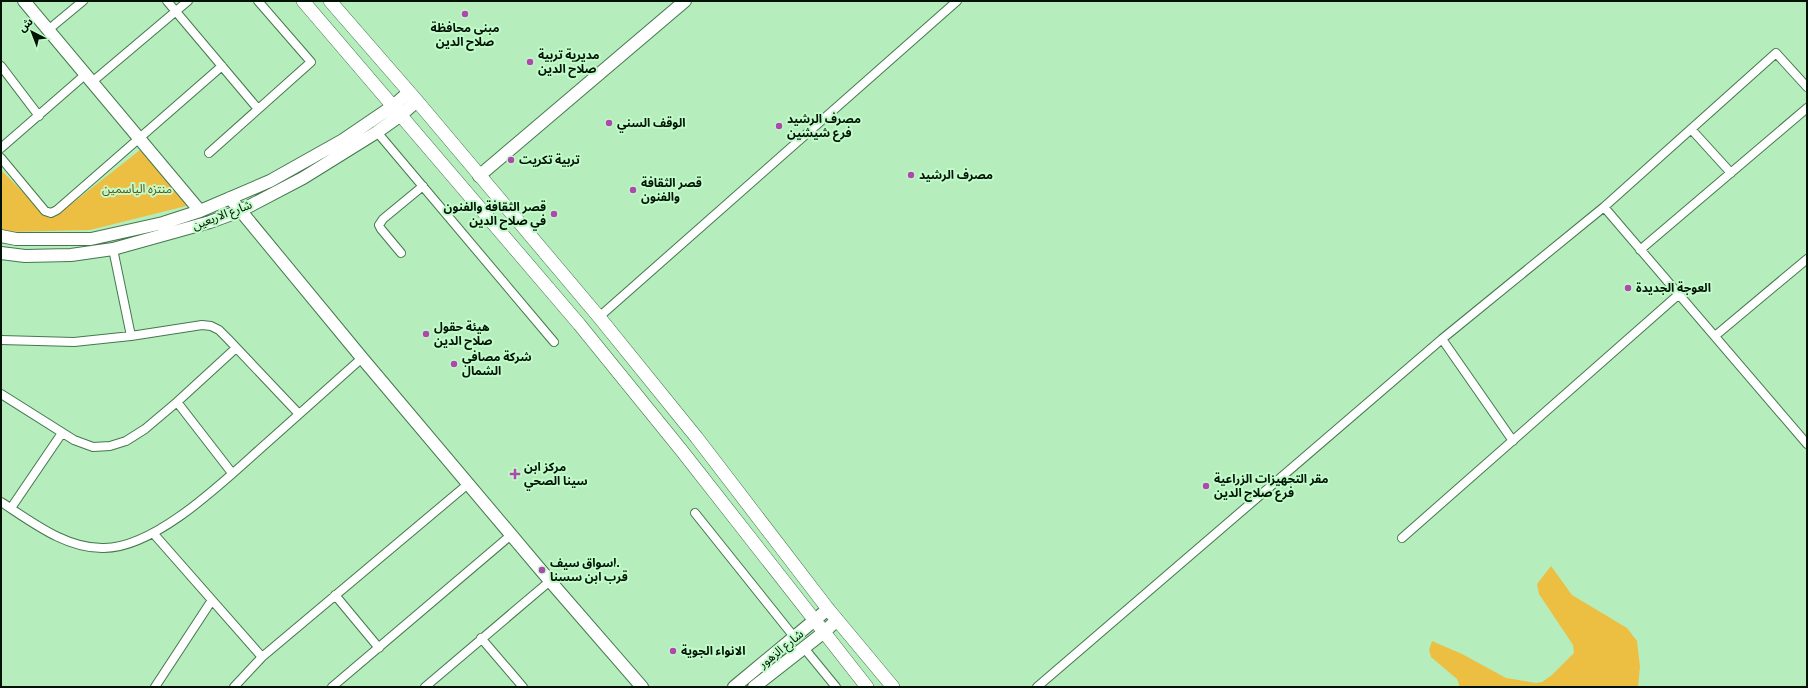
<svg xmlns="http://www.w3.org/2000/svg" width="1808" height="688" font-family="'Titillium Web','Noto Sans Arabic',sans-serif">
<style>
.green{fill:#ecbf43}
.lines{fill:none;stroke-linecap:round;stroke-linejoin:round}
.street-casing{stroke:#44784d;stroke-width:10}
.secondary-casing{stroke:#44784d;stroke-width:14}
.primary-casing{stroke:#44784d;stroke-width:14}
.street{stroke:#fff;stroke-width:8}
.secondary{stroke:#fff;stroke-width:12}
.primary{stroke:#fff;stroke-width:13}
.poi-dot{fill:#af48ac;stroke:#c2fbca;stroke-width:1.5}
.labels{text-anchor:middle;stroke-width:4;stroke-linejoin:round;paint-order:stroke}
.poi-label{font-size:12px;font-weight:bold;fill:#011304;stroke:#c2fbca;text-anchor:start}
.park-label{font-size:12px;fill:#655016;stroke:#c2fbca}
.street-label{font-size:12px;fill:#011304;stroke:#c2fbca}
</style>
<rect width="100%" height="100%" fill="#b5edbd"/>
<path class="green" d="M140,150L190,205L90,230L8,232L1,230V170L49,218L74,202Z
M1551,566L1572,595L1627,628L1637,641L1640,667L1638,687H1460L1457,679L1431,657L1429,650L1432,641L1462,654L1506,678L1536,683L1542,682L1552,675L1574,653L1573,645L1539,594L1537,584Z"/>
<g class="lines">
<defs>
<path id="street" d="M167,1L258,109
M48,30L83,1
M1,66L39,116
M92,82L188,1
M1691,129L1731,173
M377,132L554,342
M1,148L86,74
M209,153L311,62L258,1
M1,158L45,211L51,213L57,210L222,66
M1604,207L1807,444
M113,249L131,336
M1640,250L1807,108
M401,253L381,229L379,225L383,219L423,186
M599,317L957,1
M1715,336L1807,259
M1442,339L1513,441
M1,340L74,342L131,336L202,325L211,326L219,330L228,339L299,414
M1,394L74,440L93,447L110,446L126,441L145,429L177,402L236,348
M177,402L232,473
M1,502C32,522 66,549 104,548C158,548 230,475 269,441C300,413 331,386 362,358
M11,508L62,433
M695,513L795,638
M153,533L262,657
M1402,538L1678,295
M335,595L379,648
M481,638L523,687
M804,648L836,687
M155,687L212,600
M234,687L262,657L468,484
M332,687L511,535
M425,687L550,581
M1037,687L1442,339L1604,207L1776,53L1807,87"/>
<path id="secondary" d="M24,1L200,211
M479,176L685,1
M230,198L362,358L550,581L642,687
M1,236L16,239H91L163,223L200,211L270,181L343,140L393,106L409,92
M1,253L25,256L71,255L113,249L210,222L240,211L303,178L377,132L401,115L417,101
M734,687L828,609
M754,687L823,633L837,620"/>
<path id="primary" d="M303,1L579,324L682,451L867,687
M330,1L417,101L599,317L697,438L828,609L893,687"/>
</defs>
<use href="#street" class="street-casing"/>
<use href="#secondary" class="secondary-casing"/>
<use href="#primary" class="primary-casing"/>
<use href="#street" class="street"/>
<use href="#secondary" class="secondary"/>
<use href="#primary" class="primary"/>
</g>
<g class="poi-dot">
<circle cx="465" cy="14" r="4"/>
<circle cx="530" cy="62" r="4"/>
<circle cx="609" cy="123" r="4"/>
<circle cx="779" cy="126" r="4"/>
<circle cx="511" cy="160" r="4"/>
<circle cx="911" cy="175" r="4"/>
<circle cx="633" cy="190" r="4"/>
<circle cx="554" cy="214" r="4"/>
<circle cx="1628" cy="288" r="4"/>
<circle cx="426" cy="334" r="4"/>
<circle cx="454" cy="364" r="4"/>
<path d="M513 468h4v4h4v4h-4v4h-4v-4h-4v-4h4z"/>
<circle cx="1206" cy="486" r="4"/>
<circle cx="542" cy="570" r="4"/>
<circle cx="673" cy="651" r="4"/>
</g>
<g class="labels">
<g class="poi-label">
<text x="465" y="32" text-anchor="middle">مبنى محافظة<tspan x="465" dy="14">صلاح الدين</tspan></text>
<text x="538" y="59">مديرية تربية<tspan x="538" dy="14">صلاح الدين</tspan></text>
<text x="787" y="123">مصرف الرشيد<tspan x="787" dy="14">فرع شيشين</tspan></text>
<text x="617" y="127">الوقف السني</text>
<text x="519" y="164">تربية تكريت</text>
<text x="919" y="179">مصرف الرشيد</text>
<text x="641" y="187">قصر الثقافة<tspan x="641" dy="14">والفنون</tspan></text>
<text x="546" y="211" text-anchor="end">قصر الثقافة والفنون<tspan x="546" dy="14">في صلاح الدين</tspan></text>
<text x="1636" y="292">العوجة الجديدة</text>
<text x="434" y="331">هيئة حقول<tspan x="434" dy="14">صلاح الدين</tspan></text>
<text x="462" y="361">شركة مصافي<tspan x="462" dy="14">الشمال</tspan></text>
<text x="524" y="471">مركز ابن<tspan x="524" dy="14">سينا الصحي</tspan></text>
<text x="1214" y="483">مقر التجهيزات الزراعية<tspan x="1214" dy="14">فرع صلاح الدين</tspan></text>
<text x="550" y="567">اسواق سيف.<tspan x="550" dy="14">قرب ابن سسنا</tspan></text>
<text x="681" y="655">الانواء الجوية</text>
</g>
<g class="park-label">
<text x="137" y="193">منتزه الياسمين</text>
</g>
<g class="street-label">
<text transform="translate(222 215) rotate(-21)" y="4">شارع الاربعين</text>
<text transform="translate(781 649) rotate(-39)" y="4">شارع الزهور</text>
</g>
</g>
<rect width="1808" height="688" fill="none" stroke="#011304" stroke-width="4"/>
<g transform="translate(32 32) rotate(318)" stroke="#c2fbca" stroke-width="3" paint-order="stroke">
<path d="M0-3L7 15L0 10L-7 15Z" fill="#011304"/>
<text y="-6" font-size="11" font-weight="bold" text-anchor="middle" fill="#011304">ش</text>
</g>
</svg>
